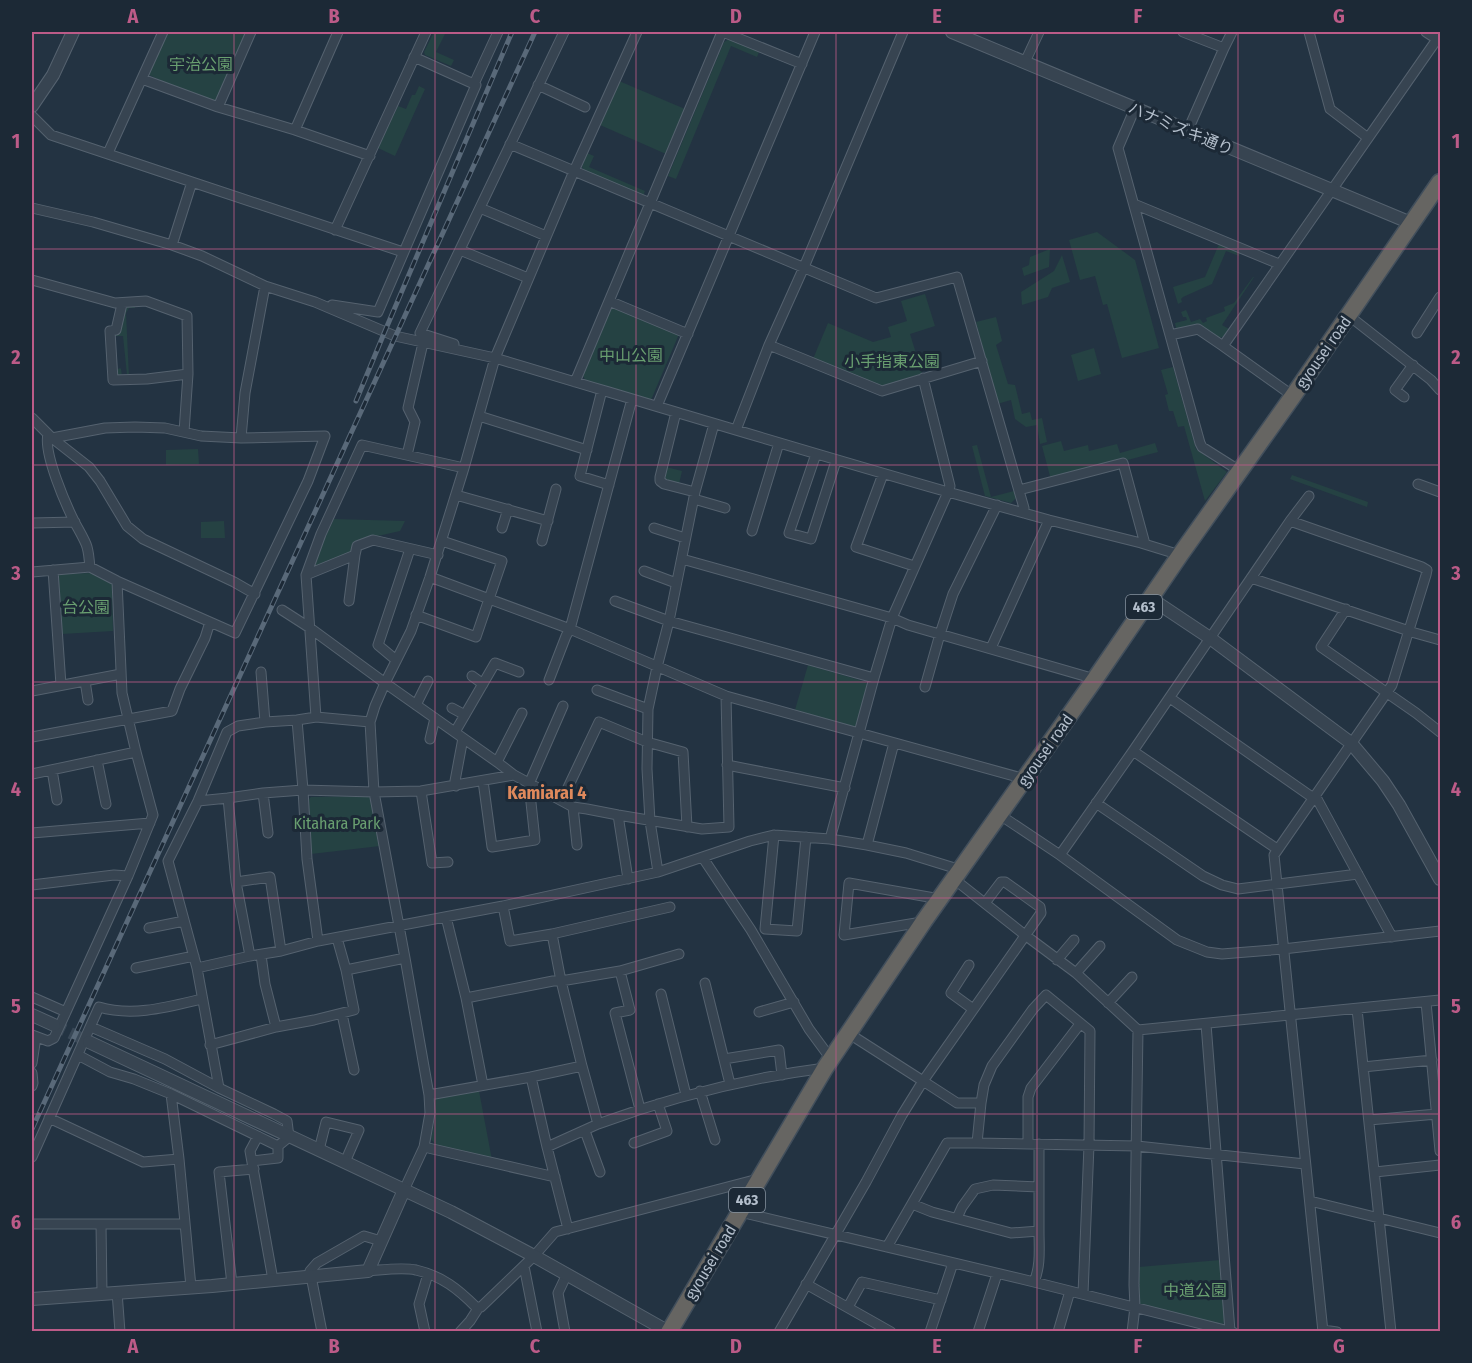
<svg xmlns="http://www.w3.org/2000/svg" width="1472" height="1363" font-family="'Fira Sans Condensed','Noto Sans JP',sans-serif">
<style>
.green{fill:#254243}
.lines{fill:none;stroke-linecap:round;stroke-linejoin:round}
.tertiary-tunnel{stroke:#394857;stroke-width:12;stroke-dasharray:12 6;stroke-linecap:butt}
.minor-casing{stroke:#55626f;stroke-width:11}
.tertiary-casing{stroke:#55626f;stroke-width:14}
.trunk-casing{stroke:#424f5c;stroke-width:19}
.minor{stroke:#374451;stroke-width:9}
.tertiary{stroke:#374451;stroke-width:12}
.trunk{stroke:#666562;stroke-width:16}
.rail-casing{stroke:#596979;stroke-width:5}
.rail{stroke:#1c2936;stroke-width:3;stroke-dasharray:9;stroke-linecap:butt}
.grid{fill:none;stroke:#bc5b88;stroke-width:1.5;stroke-opacity:0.55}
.labels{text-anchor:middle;stroke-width:6;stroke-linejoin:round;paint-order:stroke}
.shield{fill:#1c2936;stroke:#86929f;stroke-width:1.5}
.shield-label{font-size:15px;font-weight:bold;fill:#b4bfcc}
.park-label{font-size:16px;fill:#699f70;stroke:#1c2936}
.street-label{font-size:16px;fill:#b4bfcc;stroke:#1c2936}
.neighbourhood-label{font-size:18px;font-weight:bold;fill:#df895c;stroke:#1c2936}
.neatline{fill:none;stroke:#bc5b88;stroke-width:2}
.grid-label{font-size:20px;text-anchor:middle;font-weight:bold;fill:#bc5b88}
</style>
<rect width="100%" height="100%" fill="#233342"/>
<path class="green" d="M167,32H250L218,107L147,74Z
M434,32H446L436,52L454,60L451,66L425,55L424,52Z
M729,39L759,52L757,57L731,46L676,179L668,176L724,42Z
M619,81L685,109L666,154L600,125Z
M419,86L425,89L395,156L378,148L398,106L406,109L412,95H415Z
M587,153L594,156L589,167L645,191L643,196L583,170L582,166Z
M1097,232L1135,260L1159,348L1122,358L1107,304L1103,305L1095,276L1080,280L1069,240Z
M1219,244L1240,253L1239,256L1226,251L1212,284L1183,297L1181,299L1182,302L1178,304L1173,287L1205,277Z
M1050,249L1049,267L1024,276L1022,268L1029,265L1030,257Z
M1062,255L1070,282L1052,288L1048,297L1022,305L1021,292L1054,271Z
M1253,277H1254L1222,325L1229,329L1223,337L1219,338L1199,324L1179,329L1176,328L1175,323L1187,320L1186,317H1183L1181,312L1186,310L1187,312L1191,322L1200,319L1203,323L1207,321L1206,318L1225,311L1224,307L1234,303Z
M925,294L935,326L910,334L923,376L883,388L813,359L828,323L873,342L891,337L888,327L907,321L901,301Z
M129,306H135V308H129L126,313L129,377L117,376L116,370L120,368L121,369L122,376L127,375L123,336H115V343L114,344C113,332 121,313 129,306Z
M615,307L679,334L651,400L586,381L583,376L611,309Z
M996,317L1002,341L996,345L1008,384L1015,385L1022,414L1030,412L1032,420L1042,418L1047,442L1040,444L1037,425L1026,427L1015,419L1011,400L997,404L976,322Z
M1094,348L1101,374L1078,381L1071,355Z
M1173,367L1196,449L1227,472L1205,501L1184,426L1178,427L1173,411H1169L1165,395L1168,394L1161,370Z
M1061,441L1064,451L1088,445L1089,451L1117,444L1120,453L1155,443L1158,452L1051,480L1042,446Z
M977,445L991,497L1014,491L1016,498L1011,503L985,496L972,446Z
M198,449L199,464L166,465V450Z
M666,467L682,471L679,484L663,480Z
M1292,475L1368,502L1367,507L1290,479Z
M334,519L405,521L400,531L369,538L352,552L314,567L321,545Z
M224,521L225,538H201V522Z
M92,573L112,582L113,631L62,634L58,574Z
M808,665L866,682L868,687L858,725L853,727L795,710Z
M368,796L371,799L380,846L311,854L308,800L311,797Z
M479,1091L492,1160L436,1145L431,1139L435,1119L434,1098Z
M1220,1260L1225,1321L1222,1325L1142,1305L1138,1302L1139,1267Z"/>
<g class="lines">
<path class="tertiary-tunnel" d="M54,1025L89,1042"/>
<defs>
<path id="minor" d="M723,32L802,64
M1183,32L1224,48L1232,32
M1309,32L1330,109L1368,138
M1426,32L1440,41
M1025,62L1039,32
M142,79L218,107L295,130L370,156
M474,84L498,32
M538,85L585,107
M218,107L251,32
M1135,108L1118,148L1200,443L1202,447L1240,471
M32,116L51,135L192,182L172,245
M295,130L338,32
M1188,130L1224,48
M510,144L876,298L957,277L1024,508V513
M108,153L163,32
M192,182L403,252
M1134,204L1279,264
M32,208L93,222L172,245L202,256L265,286L315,302L395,336L495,358C646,403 797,449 948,492L892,618L874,678L859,733L1025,779
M480,208L546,236
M335,230L426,32
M460,250L528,278
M32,280L115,303L146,301L187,316L188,374L184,432
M609,301L688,334
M122,304L116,330L110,331L113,380L147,379L188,374
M332,305L378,312L476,85L414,57
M1348,315L1431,380L1440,390
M1417,333L1440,297
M1170,335L1198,329L1223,346L1293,396
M454,344L420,333L564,32
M769,345L882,391L982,361
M1223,346L1440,35
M923,378L950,486L948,492L1049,520L1141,543L1180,555
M575,382L722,32
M602,390L580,476L609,485
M1404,397L1395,390L1413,365
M657,406L815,32
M676,412L660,477V481L664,484L695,492
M479,416L587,450
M32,418L52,438L89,467L100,481L127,526L143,539L234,582L255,594
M736,430L769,345L804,267L903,32
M48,434C43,453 66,505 75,523C79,530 83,537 86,544C89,551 89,560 90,567
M241,438L245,393L265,286
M816,454L789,533L811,539L836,461
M407,455L415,422L408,408L423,343
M883,474L856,547L914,566
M1418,484L1440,492
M1019,490L1123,463L1145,544
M456,495L548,521
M694,499L725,508
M1290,521L1309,496
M32,523L75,522
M502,528L508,509
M654,528L685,538
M752,531L779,443
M542,541L556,489
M682,559L892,618L908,625L1095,679
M53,570L61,685
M644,571L676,583
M32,572L90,567L117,581L235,633L308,481L325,436L241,438L201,436L165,428L135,427L105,428L52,438
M306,575L355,555L357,546L373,540L438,555
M430,577L464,468L495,358L574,171L637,32
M1251,578L1415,633L1440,640
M349,601L355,555
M615,601L669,621L874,678
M1346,609L1321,647L1416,713L1440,732
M282,610L310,628L385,683L411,631L430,577L570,629L726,696L859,733L830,839
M416,615L476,637L502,561L442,541
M991,648L1049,520
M396,660L378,645L410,549
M261,672L265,722
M472,676L483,684
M549,680L566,636L570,629L632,399
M85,681L88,700
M925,687L940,634L953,594L997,505
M597,690L648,709
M32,691L121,674
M1170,698L1309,795L1316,797L1392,937
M416,705L428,681
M452,708L465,715
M316,717L306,575L321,534L362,445L464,468
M297,720L303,790L307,859L318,941
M455,732L495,663L519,672
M32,737L172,711L180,689L205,638L210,622
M430,739L435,718
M1133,751L1277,849
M97,760L106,804
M497,762L522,713
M727,765L845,788
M52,770L57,800
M32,774L136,752
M483,781L492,847L535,840L529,784L563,706
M456,786L455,781L463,738
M421,791L432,863L448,862
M263,793L268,833
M228,798L263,793L303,790L374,792L421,791L514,775
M562,800L599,722L647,742L683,752L687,827
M198,801L228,798L236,882L250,956
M1096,803L1203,876L1222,885L1238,889L1358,874
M573,807L577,845
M618,815L628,879
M1000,815L1060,855L1177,940L1207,952L1222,954L1283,949L1440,931
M32,833L150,823
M774,835L765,929L797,931L806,837
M867,845L894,743
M1060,855L1133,751L1290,521L1422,567L1427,570L1426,575L1392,685L1274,855L1323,1332
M703,858L751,930L809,1029L831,1059
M658,872L650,821L647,769L648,709L657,667L669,621L695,492L714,424
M954,879L1025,935L1076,973L1138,1030L1440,1000
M236,882L270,877L281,951
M32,885L114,875L128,876
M503,906L510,941L552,934
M446,917L466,998L483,1085
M922,922L844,935L849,883L940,899
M149,928L184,921
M1057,960L1074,940
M969,965L951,993L973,1009
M136,968L194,956
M197,968L250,956L281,951L318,941L503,906L658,872L750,841L774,835L830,839L867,845L906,853L961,870
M346,970L405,958
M620,971L679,954
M1076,973L1100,946
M705,983L730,1084
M661,994L686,1095
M32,997L66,1012L54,1038L48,1041L32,1035
M466,998L553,981H561L620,971L630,1010L615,1013L640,1109
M1426,1002L1440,1151
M1108,1003L1132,977
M1357,1009L1391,1332
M66,1012L128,876L153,815L136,752L122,693L117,581
M759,1012L794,1002
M342,1014L354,1070
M1206,1024L1230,1331
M276,1027L314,1020L354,1010L346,970L337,938
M210,1045L276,1027L265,984L261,955
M78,1055L110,1072L134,1079L171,1094L278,1146L289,1137L287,1121L274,1114L219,1088L165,1059L91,1027
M724,1059L779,1050L782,1075
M32,1063L36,1037
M582,1066L561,981L552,934L670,907
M1363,1067L1432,1060
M32,1073L33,1083L32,1086
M219,1088L197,968L168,861L198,801L227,732L238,726L265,722L297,720L316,717L370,722
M700,1091L715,1140
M171,1094L179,1159L191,1287
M429,1095L531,1077
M981,1103H957L923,1081L1041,913L1040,907L1005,882H1001L985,903
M49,1118L143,1162L179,1159
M1369,1120L1437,1114
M598,1124C672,1097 747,1078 825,1068
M585,1131L600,1172
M258,1136L250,1151L273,1280
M634,1143L667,1131L658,1104
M1028,1144V1097L1031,1088L1080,1024
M424,1147L555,1177
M547,1147L598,1124L582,1066L531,1077L547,1147L568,1229
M319,1150L326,1122L359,1130L345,1162
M32,1157L99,1007C133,1017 168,1007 202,999
M252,1161L278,1158V1146
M1375,1172L1440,1165
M404,1190L424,1147L430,1113L429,1095L405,958L374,792L370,722L375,706L385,683L497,762L514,775L573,807L587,809L618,815L702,829L729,827L726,696
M1310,1201L1440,1233
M912,1204L932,1212L1011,1233L1039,1231V1144
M740,1212L1034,1282L1233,1332
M957,1218L962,1207L975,1189L993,1185L1039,1187
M32,1224H101L102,1293
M101,1224H184
M887,1247L947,1143H977
M524,1266L537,1332
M368,1271C383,1270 401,1267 416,1270C442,1276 458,1289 476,1307H481L534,1256L555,1232L758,1179
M1034,1282C1041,1265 1039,1249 1039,1231
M232,1284L219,1172L254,1169
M806,1284L891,1332
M117,1292L120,1332
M1083,1294L1089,1145L1090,1031L1046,995L1033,1009L992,1066L984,1085L981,1103L977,1143L1137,1146L1305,1164
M848,1307L862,1282L941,1300
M1323,1330L1337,1332
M322,1332L310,1271L317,1263L364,1236L381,1241
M425,1332L419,1304L428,1274
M460,1332L470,1321L479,1307
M565,1332L558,1293L567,1274
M779,1332L866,1182L902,1115L923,1081L848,1033
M930,1332L953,1263
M978,1332L997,1274
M1058,1332L1070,1291
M1132,1332L1135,1307L1134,1285L1138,1030"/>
<path id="tertiary" d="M952,32L1411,223
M32,106L53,75L73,32
M1150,598L1210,638L1351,743L1383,781L1399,805L1440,879
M32,1015L54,1025
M89,1042L451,1212L534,1256L669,1332
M32,1299L212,1286L368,1271L404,1190"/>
<path id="trunk" d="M669,1332L825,1068L924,921L1095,679L1180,555L1293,396L1440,182"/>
</defs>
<use href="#minor" class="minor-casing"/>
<use href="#tertiary" class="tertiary-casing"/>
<use href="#trunk" class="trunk-casing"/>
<use href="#minor" class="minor"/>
<use href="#tertiary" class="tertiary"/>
<use href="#trunk" class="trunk"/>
<defs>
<path id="rail" d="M356,401L385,331L512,32
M32,1129L535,32"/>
</defs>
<use href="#rail" class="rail-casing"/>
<use href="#rail" class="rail"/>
</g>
<path class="grid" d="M234,32V1332M435,32V1332M636,32V1332M836,32V1332M1037,32V1332M1238,32V1332M32,249H1440M32,465H1440M32,682H1440M32,898H1440M32,1114H1440"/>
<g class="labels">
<g class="shield">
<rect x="1126" y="595" width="36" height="24" rx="4.5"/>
<rect x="729" y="1188" width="36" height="24" rx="4.5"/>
</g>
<g class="shield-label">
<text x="1144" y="612">463</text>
<text x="747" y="1205">463</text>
</g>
<g class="park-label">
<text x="201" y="70">宇治公園</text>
<text x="631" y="361">中山公園</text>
<text x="892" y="367">小手指東公園</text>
<text x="86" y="613">台公園</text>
<text x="337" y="829">Kitahara Park</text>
<text x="1195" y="1296">中道公園</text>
</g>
<g class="street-label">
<text transform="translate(1181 128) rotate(23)" y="6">ハナミズキ通り</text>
<text transform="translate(1323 352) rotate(-55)" y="6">gyousei road</text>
<text transform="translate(1045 750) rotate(-55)" y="6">gyousei road</text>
<text transform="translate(710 1262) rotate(-59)" y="6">gyousei road</text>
</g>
<g class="neighbourhood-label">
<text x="547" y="799">Kamiarai 4</text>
</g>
</g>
<rect width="1472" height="1363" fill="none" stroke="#1c2936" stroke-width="66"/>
<rect x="33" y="33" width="1406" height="1297" class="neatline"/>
<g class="grid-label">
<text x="133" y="23">A</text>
<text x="334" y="23">B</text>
<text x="535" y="23">C</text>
<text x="736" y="23">D</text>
<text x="937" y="23">E</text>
<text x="1138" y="23">F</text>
<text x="1339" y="23">G</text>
<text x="16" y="148">1</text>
<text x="1456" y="148">1</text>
<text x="16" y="364">2</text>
<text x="1456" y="364">2</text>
<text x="16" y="580">3</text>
<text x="1456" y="580">3</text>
<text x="16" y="796">4</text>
<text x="1456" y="796">4</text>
<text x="16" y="1013">5</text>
<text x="1456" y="1013">5</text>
<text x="16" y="1229">6</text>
<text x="1456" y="1229">6</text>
<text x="133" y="1353">A</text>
<text x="334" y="1353">B</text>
<text x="535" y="1353">C</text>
<text x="736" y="1353">D</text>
<text x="937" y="1353">E</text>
<text x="1138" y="1353">F</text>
<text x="1339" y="1353">G</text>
</g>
</svg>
